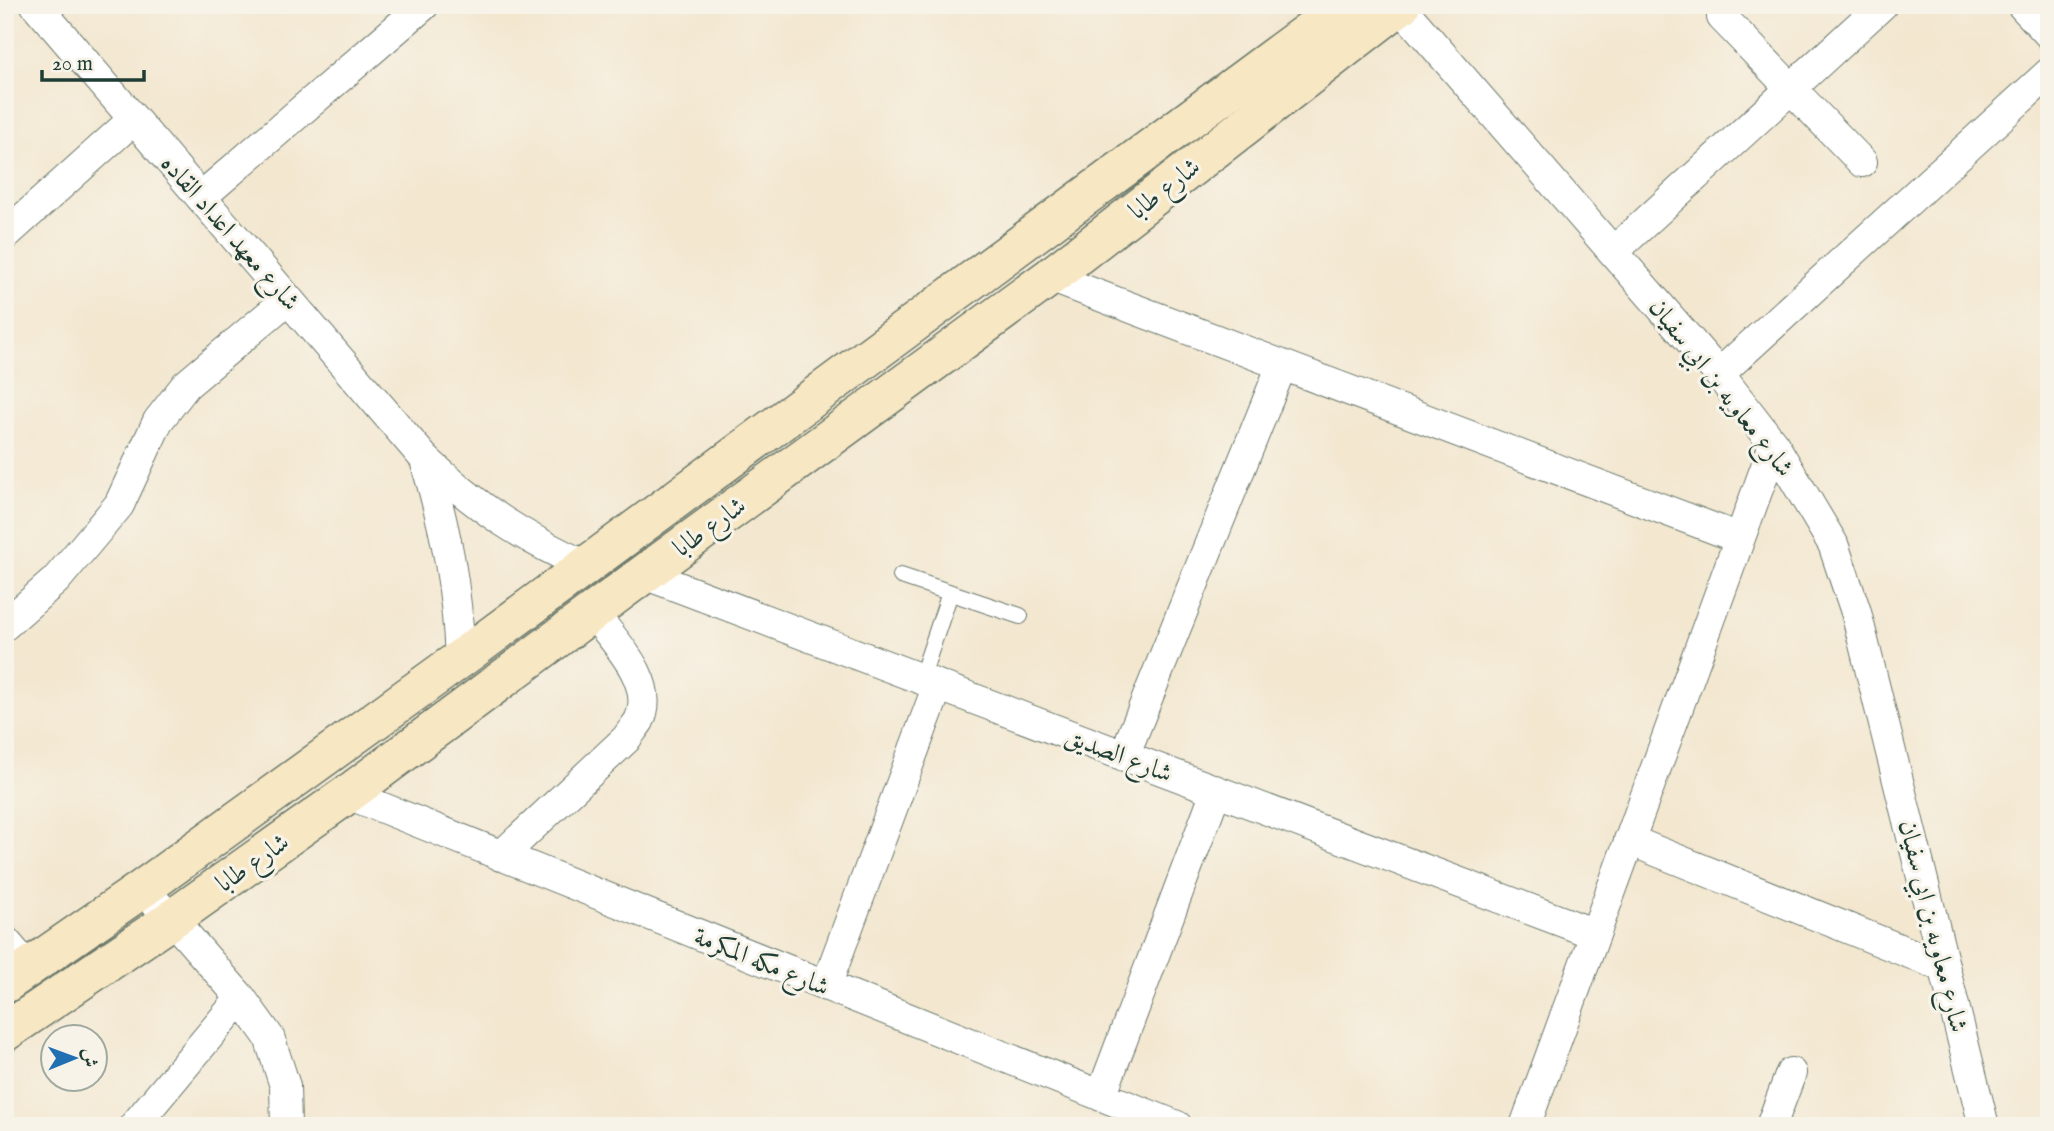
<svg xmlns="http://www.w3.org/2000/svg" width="2054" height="1131" font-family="'IM FELL English',Amiri,serif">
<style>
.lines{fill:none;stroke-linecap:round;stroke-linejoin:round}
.lane-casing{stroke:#69786b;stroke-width:18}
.street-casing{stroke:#69786b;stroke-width:32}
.secondary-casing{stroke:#69786b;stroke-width:41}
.lane{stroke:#fff;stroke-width:16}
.street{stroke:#fff;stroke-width:30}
.secondary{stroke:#f8e7c3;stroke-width:38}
.labels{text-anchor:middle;stroke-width:6;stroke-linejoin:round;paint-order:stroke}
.street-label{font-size:26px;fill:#1f3d34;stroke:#f7f3e8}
</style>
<rect width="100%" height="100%" fill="#f7f3e8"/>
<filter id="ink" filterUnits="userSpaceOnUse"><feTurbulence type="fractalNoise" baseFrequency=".0143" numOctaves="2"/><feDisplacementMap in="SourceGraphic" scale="14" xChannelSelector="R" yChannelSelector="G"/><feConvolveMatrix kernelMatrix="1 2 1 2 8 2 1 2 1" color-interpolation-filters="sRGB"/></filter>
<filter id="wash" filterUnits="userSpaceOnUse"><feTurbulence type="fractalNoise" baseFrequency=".00686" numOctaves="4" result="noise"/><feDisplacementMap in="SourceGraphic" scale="28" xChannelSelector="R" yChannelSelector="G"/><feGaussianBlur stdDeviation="1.57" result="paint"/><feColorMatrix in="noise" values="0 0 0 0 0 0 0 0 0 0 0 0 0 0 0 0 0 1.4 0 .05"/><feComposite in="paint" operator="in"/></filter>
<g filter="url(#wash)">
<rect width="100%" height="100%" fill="#f3e7d0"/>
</g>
<g filter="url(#ink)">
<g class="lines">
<defs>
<path id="lane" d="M901,576L1020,616
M921,679L950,593"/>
<path id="street" d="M36,5L425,459C479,509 520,536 586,566
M1399,5L1719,374L1774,445L1833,544L1856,612L1984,1126
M2022,5L2049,34
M1722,17L1862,162
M201,197L424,5
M5,235L134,119
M1613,252L1882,5
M1050,277L1739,538
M1719,374L2049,73
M425,460C446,529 457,586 460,659
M644,574L1595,934
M5,625L56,580L119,505L158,421L186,385L288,299
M1124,756L1282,365
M348,794L1177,1126
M1629,840L1944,967
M501,856L626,739C630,733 635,727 639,721C658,683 613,640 592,612
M142,889L172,919L241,998L269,1037L285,1086L286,1126
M5,941L28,968
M826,986L938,685
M1101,1096L1216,791
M134,1126L241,998
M1525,1126L1774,445
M1771,1126L1791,1073"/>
<path id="secondary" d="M5,984L142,889L460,659L1344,5
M5,1032L172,919L348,794L644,574L1050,277L1401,5"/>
</defs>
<use href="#lane" class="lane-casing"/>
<use href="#street" class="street-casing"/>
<use href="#secondary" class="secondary-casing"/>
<use href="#lane" class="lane"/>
<use href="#street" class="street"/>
<use href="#secondary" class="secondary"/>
</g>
</g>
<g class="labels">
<g class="street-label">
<text transform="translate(1164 188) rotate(-38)" y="9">شارع طابا</text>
<text transform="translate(231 232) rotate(49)" y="9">شارع معهد اعداد القاده</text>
<text transform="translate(1722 387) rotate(52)" y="9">شارع معاويه بن ابي سفيان</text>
<text transform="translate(709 526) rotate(-36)" y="9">شارع طابا</text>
<text transform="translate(1119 754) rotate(21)" y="9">شارع الصديق</text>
<text transform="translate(252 862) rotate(-35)" y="9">شارع طابا</text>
<text transform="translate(1934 926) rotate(76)" y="9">شارع معاويه بن ابي سفيان</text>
<text transform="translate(762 961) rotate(22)" y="9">شارع مكه المكرمة</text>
</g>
</g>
<rect width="2054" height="1131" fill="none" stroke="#f7f3e8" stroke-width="28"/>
<g transform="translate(74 1058) rotate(89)"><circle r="33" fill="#f7f3e8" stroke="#a1aaa0" stroke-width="2"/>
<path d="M0-5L12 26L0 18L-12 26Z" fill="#1f6fb2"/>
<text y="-10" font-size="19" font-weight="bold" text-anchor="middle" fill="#1f3d34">ش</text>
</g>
<path d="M42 70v10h102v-10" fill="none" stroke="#1f3d34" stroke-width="3.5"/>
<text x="52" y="70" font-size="21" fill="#1f3d34" stroke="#f7f3e8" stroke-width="5" paint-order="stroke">20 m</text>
</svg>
